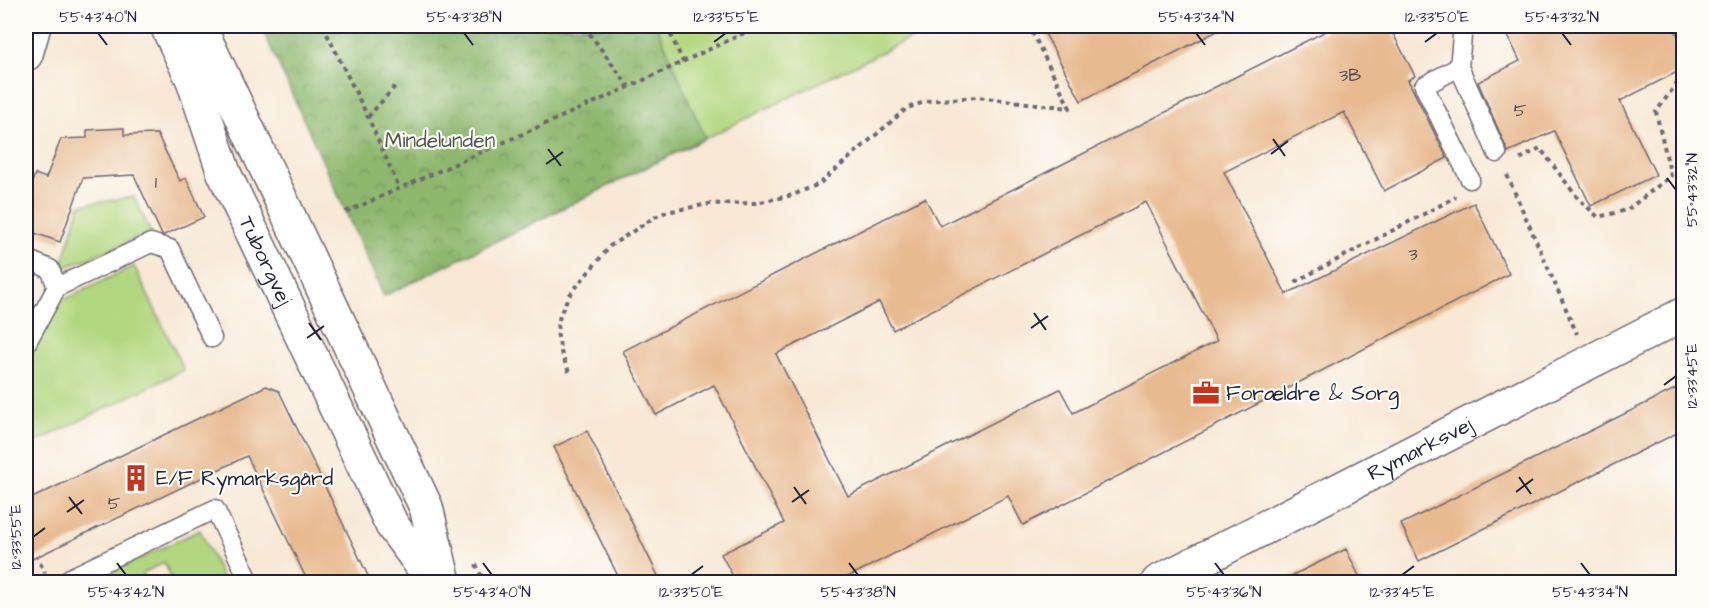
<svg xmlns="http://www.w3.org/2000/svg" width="1709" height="608" font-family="'Architects Daughter',sans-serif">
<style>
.green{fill:#b3d780;stroke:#6a7c5e;stroke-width:1.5}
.forest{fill:url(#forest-crowns);stroke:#586d54;stroke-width:1.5}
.building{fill:#e8ba90;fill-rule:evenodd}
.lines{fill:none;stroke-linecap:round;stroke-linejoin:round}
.service-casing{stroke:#6d6771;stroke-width:21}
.minor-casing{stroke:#6d6771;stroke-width:36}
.tertiary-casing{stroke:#6d6771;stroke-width:36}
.path{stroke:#6d6771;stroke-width:4;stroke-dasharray:4.5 4.5;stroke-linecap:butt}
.service{stroke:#fff;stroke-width:18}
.minor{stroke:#fff;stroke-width:33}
.tertiary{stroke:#fff;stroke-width:33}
.ticks{fill:none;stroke:#22223b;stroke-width:2}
.labels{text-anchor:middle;stroke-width:4.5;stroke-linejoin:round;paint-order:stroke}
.number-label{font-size:18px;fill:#544850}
.park-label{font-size:21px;fill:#4e5850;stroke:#fdfcf7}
.street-label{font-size:21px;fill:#22223b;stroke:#fdfcf7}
.poi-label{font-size:21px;fill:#22223b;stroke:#fdfcf7;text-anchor:start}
.neatline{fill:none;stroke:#22223b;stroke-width:2}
.ticks-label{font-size:15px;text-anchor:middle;fill:#22223b}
</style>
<defs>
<pattern id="forest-crowns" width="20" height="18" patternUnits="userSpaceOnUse" patternTransform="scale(1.5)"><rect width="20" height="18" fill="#8eb86e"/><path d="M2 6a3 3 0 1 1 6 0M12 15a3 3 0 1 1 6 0" fill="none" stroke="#74955c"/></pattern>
</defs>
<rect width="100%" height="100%" fill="#fdfcf7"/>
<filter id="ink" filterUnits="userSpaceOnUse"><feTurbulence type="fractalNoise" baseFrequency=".0167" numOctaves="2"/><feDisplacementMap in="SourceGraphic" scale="12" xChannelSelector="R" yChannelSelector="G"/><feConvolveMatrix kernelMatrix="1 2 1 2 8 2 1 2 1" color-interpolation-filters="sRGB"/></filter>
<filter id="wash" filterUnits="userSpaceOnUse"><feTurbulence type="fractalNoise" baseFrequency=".008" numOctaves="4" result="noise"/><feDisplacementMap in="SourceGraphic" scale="24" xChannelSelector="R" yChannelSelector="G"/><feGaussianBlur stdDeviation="1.35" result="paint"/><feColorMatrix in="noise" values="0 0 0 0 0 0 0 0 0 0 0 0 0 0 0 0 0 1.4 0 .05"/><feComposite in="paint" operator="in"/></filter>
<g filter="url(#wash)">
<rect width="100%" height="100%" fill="#f8e8d5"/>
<path class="green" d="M262,26H935L384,296Z
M134,197L151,233L61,269L80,205Z
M134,266L184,370L26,447V358L55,304Z
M200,530L224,582H160L171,577L164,562L143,573L147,582H96L95,580Z"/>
<path class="forest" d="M261,26H657L705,138L384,296Z"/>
<g id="blocks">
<path class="building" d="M1041,26H1227L1081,101Z
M1336,26H1389L1415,76L1408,80L1447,158L1384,191L1344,112L1224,172L1286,294L1474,203L1509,274L1023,525L1008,496L838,582H736L721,554L784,523L714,385L656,415L623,351L925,198L940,226ZM1146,202L1217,341L1073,413L1060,389L848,496L776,354L879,302L893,330Z
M1503,26H1673L1683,45V69L1620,101L1656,175L1591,206L1554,131L1508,152L1478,82L1520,61Z
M124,128V135L157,134L180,181L186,178L204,217L164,235H162L134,175L83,178L60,242L26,230V199L35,174L46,178L61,139L87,138V130Z
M1683,385V430L1419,561L1401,524Z
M266,386L279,391L371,582H308L247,456L26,562V501Z
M587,431L661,582H621L554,447Z
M1346,549L1362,582H1279Z"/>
</g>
</g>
<g filter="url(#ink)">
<use href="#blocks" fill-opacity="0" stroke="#6d6771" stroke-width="1.5"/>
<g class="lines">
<defs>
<path id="service" d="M1463,26L1459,67L1497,153
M1459,67L1424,86L1470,179
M26,259L50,269L57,287
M26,344L57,287L151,243L170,249L212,338
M72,582L70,578L215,509L250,582"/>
<g id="minor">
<path d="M26,54L34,26"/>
<path id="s1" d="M1158,582L1684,314"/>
</g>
<g id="tertiary">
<path id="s2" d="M167,26L193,80L224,173L392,525L434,582"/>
<path d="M199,26L426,507L444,582"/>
</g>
</defs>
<use href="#service" class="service-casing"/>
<use href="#minor" class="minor-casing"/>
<use href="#tertiary" class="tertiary-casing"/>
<path class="path" d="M323,26L368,117L399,188
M584,26L629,87
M667,26L683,62
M368,117L397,84
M1520,159L1540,148L1577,197L1598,217L1627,210L1671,176L1656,112L1677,83L1684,79
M1507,175L1577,334
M346,212L629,87L759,26
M1295,282L1456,197
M569,372L561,352L557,331L560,315L568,297L610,246L655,217L666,212L709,204L756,203L793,195L819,184L907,108L927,101L977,97L1070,108L1029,26
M40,563L45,573
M476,564L484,582"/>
<use href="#service" class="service"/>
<use href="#minor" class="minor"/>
<use href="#tertiary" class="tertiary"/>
</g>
</g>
<path class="ticks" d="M98,33L107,45M464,33L473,45M1196,33L1205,45M1562,33L1571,45M714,42L726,33M1425,42L1437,33M1273,139L1285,156M548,149L561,166M1271,154L1288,141M546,164L563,152M1667,178L1676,190M1034,313L1046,330M309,323L321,340M1031,328L1048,316M307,338L324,326M1664,385L1676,376M1519,477L1531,494M794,487L806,504M1516,492L1533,479M69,497L82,514M792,502L809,490M67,512L84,500M33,537L45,528M117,563L126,575M483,563L492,575M849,563L858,575M1215,563L1224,575M1581,563L1590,575M691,575L703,566M1402,575L1414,566"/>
<defs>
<symbol id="office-bare" viewBox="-9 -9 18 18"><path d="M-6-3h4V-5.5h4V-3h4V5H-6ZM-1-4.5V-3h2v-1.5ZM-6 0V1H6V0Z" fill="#c8321e" stroke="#fdfcf7" stroke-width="2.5" paint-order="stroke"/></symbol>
<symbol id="building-bare" viewBox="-9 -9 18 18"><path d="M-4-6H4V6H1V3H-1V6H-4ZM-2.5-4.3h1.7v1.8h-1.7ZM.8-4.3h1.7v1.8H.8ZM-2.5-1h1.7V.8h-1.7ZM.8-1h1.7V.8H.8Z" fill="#c8321e" stroke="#fdfcf7" stroke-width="2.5" paint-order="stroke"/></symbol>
</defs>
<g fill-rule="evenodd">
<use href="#office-bare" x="1187" y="374" width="38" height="38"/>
<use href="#building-bare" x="117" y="459" width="38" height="38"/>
</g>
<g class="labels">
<g class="number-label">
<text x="1350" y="81">3B</text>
<text x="1520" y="116">5</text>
<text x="156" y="188">1</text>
<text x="1413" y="260">3</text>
<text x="114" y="509">5</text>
</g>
<g class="park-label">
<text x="440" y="147">Mindelunden</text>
</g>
<g class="street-label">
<text dy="7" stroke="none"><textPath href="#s2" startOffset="255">Tuborgvej</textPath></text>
<text dy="7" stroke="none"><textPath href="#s1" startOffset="294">Rymarksvej</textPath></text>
</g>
<g class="poi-label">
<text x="1226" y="400">Forældre &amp; Sorg</text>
<text x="156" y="485">E/F Rymarksgård</text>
</g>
</g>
<rect width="1709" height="608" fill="none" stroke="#fdfcf7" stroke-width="66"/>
<rect x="33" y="33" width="1643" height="542" class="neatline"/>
<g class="ticks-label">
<text x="98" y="22">55°43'40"N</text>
<text x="464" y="22">55°43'38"N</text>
<text x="726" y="22">12°33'55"E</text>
<text x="1196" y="22">55°43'34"N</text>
<text x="1437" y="22">12°33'50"E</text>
<text x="1562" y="22">55°43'32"N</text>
<text transform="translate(1692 190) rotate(-90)" y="5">55°43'32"N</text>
<text transform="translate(1692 376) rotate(-90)" y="5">12°33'45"E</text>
<text transform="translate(16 537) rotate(-90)" y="5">12°33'55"E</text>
<text x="126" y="597">55°43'42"N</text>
<text x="492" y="597">55°43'40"N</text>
<text x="691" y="597">12°33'50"E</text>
<text x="858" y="597">55°43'38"N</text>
<text x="1224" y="597">55°43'36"N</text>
<text x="1402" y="597">12°33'45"E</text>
<text x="1590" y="597">55°43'34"N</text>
</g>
</svg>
